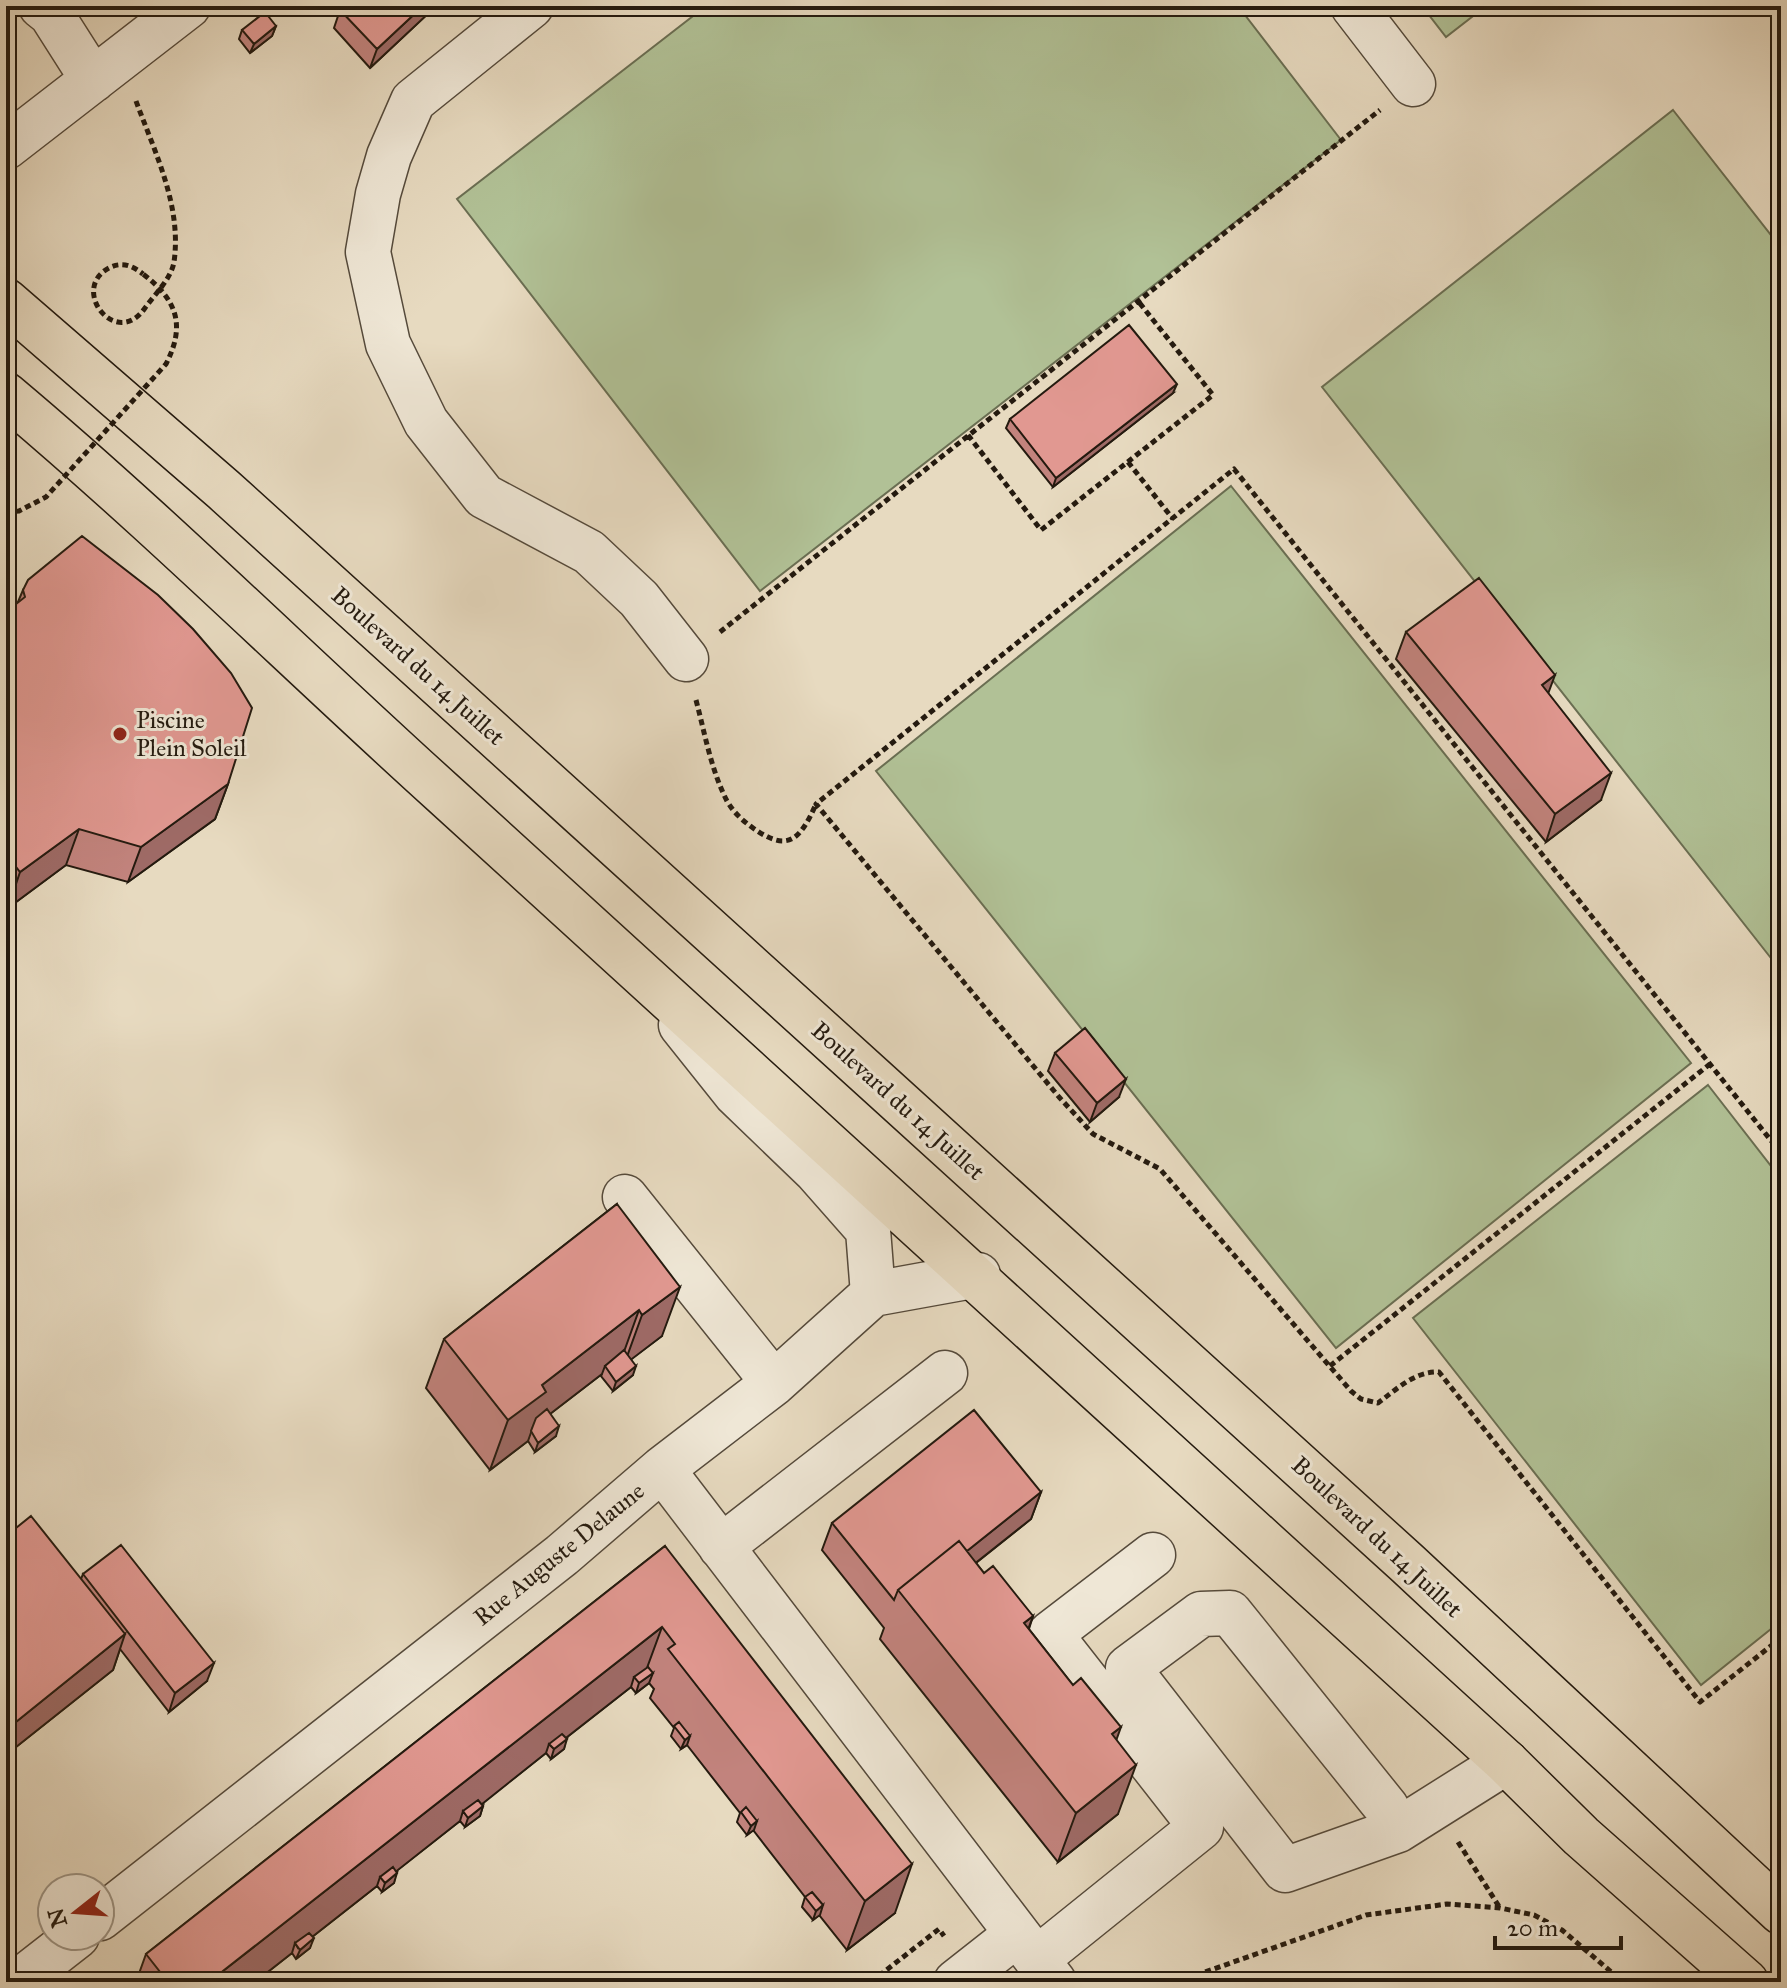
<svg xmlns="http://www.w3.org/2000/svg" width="1787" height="1988" font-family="'IM FELL Great Primer',serif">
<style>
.green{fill:#b1c196;stroke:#6a6e52;stroke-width:2}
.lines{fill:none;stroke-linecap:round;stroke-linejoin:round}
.minor-casing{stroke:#554a3b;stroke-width:47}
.major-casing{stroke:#241a0f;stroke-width:47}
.path{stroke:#241a0f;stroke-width:5;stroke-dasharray:6 4;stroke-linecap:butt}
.minor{stroke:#efe7d6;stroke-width:44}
.major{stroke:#e7dac0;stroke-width:44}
.path-bridge{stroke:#241a0f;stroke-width:5;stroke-dasharray:6 4;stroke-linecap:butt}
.wall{fill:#c2837d;stroke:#241a0f;stroke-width:2}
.shaded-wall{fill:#9e6a66;stroke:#241a0f;stroke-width:2}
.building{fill:#e19891;stroke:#241a0f;stroke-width:2}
.poi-dot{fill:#8f2418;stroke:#efe7d6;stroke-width:3}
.labels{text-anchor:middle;stroke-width:6;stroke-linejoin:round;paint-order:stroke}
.street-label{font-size:24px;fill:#241a0f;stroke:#efe7d6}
.poi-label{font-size:24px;fill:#241a0f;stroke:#efe7d6;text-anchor:start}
</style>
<rect width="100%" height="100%" fill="#e7dac0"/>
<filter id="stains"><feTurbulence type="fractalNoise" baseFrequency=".0025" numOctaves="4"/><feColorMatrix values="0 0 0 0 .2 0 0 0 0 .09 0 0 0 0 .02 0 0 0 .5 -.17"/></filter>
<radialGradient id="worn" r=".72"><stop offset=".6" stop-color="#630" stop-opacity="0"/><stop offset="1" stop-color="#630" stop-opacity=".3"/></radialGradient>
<path class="green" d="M706,6H1238L1341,140L760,591L457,199Z
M1422,6H1486L1446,37Z
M1673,110L1781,248V957L1774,962L1322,387Z
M1231,486L1691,1063L1336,1348L876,771Z
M1708,1085L1781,1179V1621L1701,1685L1413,1318Z"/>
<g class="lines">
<defs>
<path id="minor" d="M41,6L51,14L93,80
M531,6L413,101L389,156L378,194L368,252L388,344L426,422L484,496L589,552L639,599L686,659
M1353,6L1413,84
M6,147L188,6
M681,1025L736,1094L816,1171L868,1230L873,1294
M625,1197L774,1383
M662,1469L774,1383L873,1294L978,1275
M721,1547L945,1373
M1230,1613L1386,1807L1398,1830L1285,1870L1128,1668L1201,1614Z
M1398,1830L1506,1762
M100,1918L562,1555L662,1469L1054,1982
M1037,1959L1201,1827L1050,1634L1153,1555
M18,1982L77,1936
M956,1982L1017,1934"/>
<path id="major" d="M6,301L224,490L876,1081L1408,1564L1781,1912
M6,395C157,522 297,661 443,793C800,1114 1154,1437 1506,1762L1581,1836L1746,1982"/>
</defs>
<use href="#minor" class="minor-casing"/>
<use href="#major" class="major-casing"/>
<path class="path" d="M136,101C155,153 182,206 174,262C171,279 155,294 145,308C116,350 69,289 109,268C122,261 133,266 143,274
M968,435L1041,530L1213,395L1138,301
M1128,462L1173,519
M720,632L1380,110
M696,700C705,734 711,770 727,801C734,813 742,820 753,828C788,853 800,840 816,804
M1781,1153L1234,469L816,804L1059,1097L1093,1134L1160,1169L1351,1391L1361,1399L1378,1403C1397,1389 1415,1371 1439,1372L1700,1702L1781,1638
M1330,1366L1710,1064
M1458,1842L1500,1908
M871,1982L939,1929L944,1936
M1177,1982L1366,1915L1447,1904L1500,1908L1534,1915L1562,1930L1623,1982"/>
<use href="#minor" class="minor"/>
<use href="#major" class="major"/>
<path class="path-bridge" d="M6,512L19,511L46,497L166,364C186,325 177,300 143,274"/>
</g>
<path class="wall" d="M345,6H434L432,10L370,68L334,28L340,10Z
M276,26L272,36L250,53L239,39L242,30Z
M1173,393L1053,487L1006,428L1010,419Z
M23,590L228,784L215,819L128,882L66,865L8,908L6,906V612L18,602Z
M1406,632L1601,800L1546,842L1396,659Z
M1055,1053L1119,1097L1090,1122L1048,1071Z
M617,1204L662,1336L631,1359L633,1375L613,1391L601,1376L602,1374L550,1414L556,1436L535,1452L528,1441L490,1470L426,1388L444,1339Z
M1041,1492L1031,1519L976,1563L984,1573L1033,1616L1029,1629L1116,1740L1118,1814L1058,1862L880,1639L884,1628L822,1550L832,1523Z
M6,1536L81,1579L83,1574L207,1681L169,1712L120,1649L113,1670L6,1755Z
M665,1546L895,1913L847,1950L819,1915L813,1920L802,1907L805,1897L753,1830L747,1835L737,1822L740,1813L687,1745L681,1749L671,1736L674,1728L650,1698L654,1689L649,1683L636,1693L631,1687L566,1738L564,1749L551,1759L546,1753L481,1804L483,1806L480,1816L465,1827L460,1821L396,1871L394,1883L382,1892L377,1886L312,1937L310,1948L296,1959L292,1953L255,1982H136L146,1954Z"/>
<path class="shaded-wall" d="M423,6H434L432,10L370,68L377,49Z
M276,26L272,36L250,53L254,44Z
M1177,384L1173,393L1053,487L1056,478Z
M1555,675L1545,702L1542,685Z
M1611,773L1601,800L1546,842L1555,814Z
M228,784L215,819L128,882L141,847Z
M79,829L66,865L8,908L20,872Z
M1126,1079L1119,1097L1090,1122L1097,1103Z
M680,1287L662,1336L624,1365L642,1315Z
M639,1310L621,1360L605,1366L602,1374L533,1427L528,1441L490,1470L508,1420L542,1385Z
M636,1366L633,1375L613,1391L616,1382Z
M559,1426L556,1436L535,1452L538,1443Z
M1041,1492L1031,1519L915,1611L906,1599Z
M1033,1616L1015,1665L1024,1623Z
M662,1627L644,1676L634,1677L631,1687L553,1748L549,1744L546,1753L467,1816L463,1811L460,1821L384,1881L380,1877L377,1886L298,1948L295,1943L292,1953L255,1982H219L223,1971Z
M125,1634L113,1670L6,1755V1730Z
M214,1663L207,1681L169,1712L175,1693Z
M653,1673L649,1683L636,1693L639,1683Z
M1121,1727L1103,1777L1112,1734Z
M690,1736L687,1745L681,1749L685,1740Z
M567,1739L564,1749L551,1759L554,1749Z
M1136,1765L1118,1814L1058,1862L1076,1813Z
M483,1806L480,1816L465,1827L468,1818Z
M757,1821L754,1830L747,1835L751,1826Z
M912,1864L895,1913L847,1950L865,1901Z
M397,1873L394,1883L382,1892L385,1883Z
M823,1905L820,1915L813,1920L816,1911Z
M314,1938L310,1948L296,1959L300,1950Z"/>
<path class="building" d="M345,6H423L377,49L340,10Z
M265,12L276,26L254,44L242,30Z
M1129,325L1177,384L1056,478L1010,419Z
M82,536L158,595L193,629L231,673L252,708L228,784L141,847L79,829L20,872L6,854V612L25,597L23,590L28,580Z
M1479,578L1555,675L1542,685L1611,773L1555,814L1406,632Z
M1085,1028L1126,1079L1097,1103L1055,1053Z
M617,1204L680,1287L642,1315L639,1310L542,1385L546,1392L508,1420L444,1339Z
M624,1350L636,1366L616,1382L605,1366Z
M547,1409L559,1426L538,1443L531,1431L536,1418Z
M974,1410L1041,1492L967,1551L959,1541L898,1590L894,1600L832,1523Z
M31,1516L125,1634L6,1730V1536Z
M959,1541L984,1573L993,1566L1033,1616L1024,1623L1073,1685L1081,1678L1121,1727L1112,1734L1136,1765L1076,1813L898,1590Z
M121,1545L214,1663L175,1693L83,1574Z
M665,1546L912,1864L865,1901L668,1649L675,1644L662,1627L223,1971L231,1982H168L146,1954Z
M648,1667L653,1673L639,1683L634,1677Z
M679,1722L690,1736L685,1740L674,1726Z
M562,1734L567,1739L554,1749L549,1744Z
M478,1800L483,1806L468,1818L463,1811Z
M746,1807L757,1821L751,1826L741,1812Z
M393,1867L397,1873L385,1883L380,1877Z
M812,1892L823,1905L816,1911L805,1897Z
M309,1933L314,1938L300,1950L295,1943Z"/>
<circle class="poi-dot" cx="120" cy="734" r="8"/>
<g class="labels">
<g class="street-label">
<text transform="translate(418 666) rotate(42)" y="8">Boulevard du 14 Juillet</text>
<text transform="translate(898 1101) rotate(42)" y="8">Boulevard du 14 Juillet</text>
<text transform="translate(1377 1537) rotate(43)" y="8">Boulevard du 14 Juillet</text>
<text transform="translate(559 1554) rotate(-39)" y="8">Rue Auguste Delaune</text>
</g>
<g class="poi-label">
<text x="136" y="728">Piscine<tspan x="136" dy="28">Plein Soleil</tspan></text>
</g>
</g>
<rect width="1787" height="1988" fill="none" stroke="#e7dac0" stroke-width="32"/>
<rect x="8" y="8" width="1771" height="1972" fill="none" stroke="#241a0f" stroke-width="4"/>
<rect x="16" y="16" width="1755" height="1956" fill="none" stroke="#241a0f" stroke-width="2"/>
<g transform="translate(76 1912) rotate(253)"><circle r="38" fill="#efe7d6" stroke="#9e9586" stroke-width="2"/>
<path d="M0-6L14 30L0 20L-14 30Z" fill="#8f2418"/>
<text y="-12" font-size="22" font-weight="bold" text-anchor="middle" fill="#241a0f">N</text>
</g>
<path d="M1495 1936v12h126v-12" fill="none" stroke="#241a0f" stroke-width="4"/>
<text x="1507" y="1936" font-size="24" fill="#241a0f" stroke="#efe7d6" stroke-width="6" paint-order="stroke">20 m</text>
<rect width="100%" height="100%" filter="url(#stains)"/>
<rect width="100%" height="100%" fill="url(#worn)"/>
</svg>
